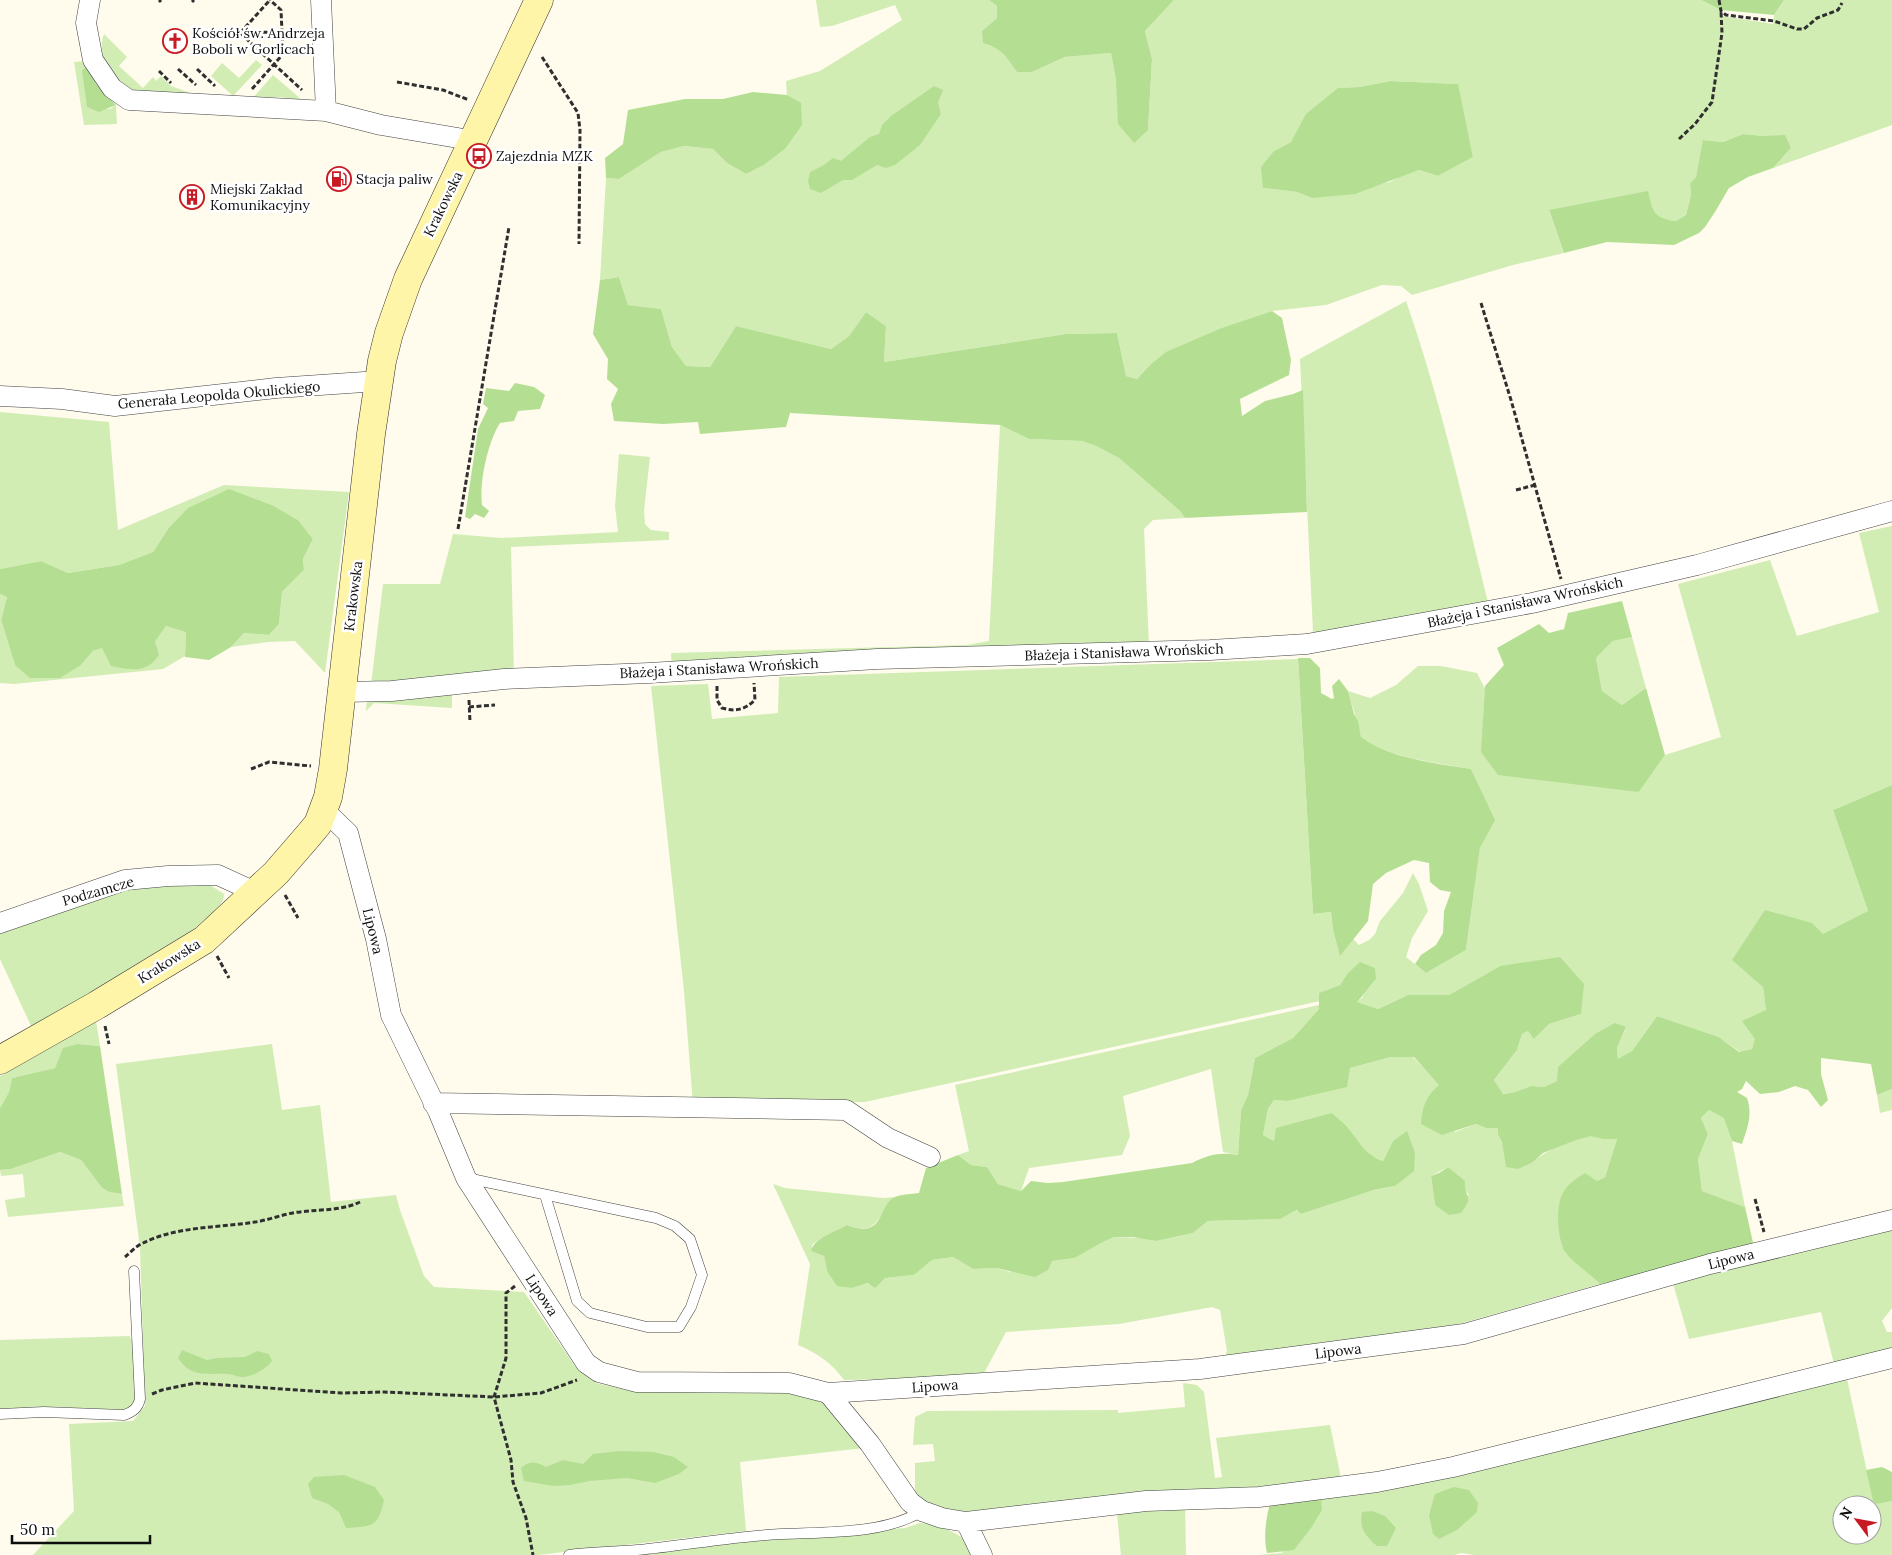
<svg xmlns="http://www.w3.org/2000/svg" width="1892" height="1555" font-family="Lora,serif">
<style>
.green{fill:#d1edb4;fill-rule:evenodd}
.forest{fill:#b4df92}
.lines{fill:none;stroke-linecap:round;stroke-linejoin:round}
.lane-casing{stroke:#404040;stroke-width:11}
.street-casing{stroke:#404040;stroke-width:21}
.secondary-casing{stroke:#2f2f2f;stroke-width:29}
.path{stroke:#2f2f2f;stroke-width:3;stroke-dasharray:5 2.5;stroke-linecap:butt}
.lane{stroke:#fff;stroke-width:10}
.street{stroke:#fff;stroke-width:20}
.secondary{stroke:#fff5a8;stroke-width:28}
.labels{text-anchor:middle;stroke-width:5;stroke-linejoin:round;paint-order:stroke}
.poi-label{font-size:14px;fill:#0d0d0d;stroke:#fff;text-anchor:start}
.street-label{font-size:14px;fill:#0d0d0d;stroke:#fff}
</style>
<rect width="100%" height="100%" fill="#fffbed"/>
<path class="green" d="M816,0H989L997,6V18L982,31L1007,58L1017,72H1032L1065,57L1111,53L1116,80L1148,130L1152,59L1145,31L1174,0H1701L1721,10L1722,16L1773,24L1774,15L1784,0H1892V125L1773,168L1791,148L1763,136L1743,134L1723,142L1704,140L1696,177L1690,183L1691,195L1686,215L1676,221L1662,219L1653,212L1549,211L1564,253L1513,265L1412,295L1401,286L1382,285L1326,305L1272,311L1224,327L1150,365L1137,379L1126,376L1117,333L1066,334L884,362L886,326L866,312L849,336L831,349L736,326L710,367L686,366L672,347L661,309L628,305L619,277L600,280L606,178L619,179L661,152L684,146L713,149L727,163L746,174L764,165L785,149L801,104L787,95L786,81L820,71L902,20L895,5L832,26L820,27ZM1391,81L1457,84L1473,157L1438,176L1419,170L1401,176L1390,182L1312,198L1297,192L1263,188L1274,151L1291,142L1339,88L1359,87Z
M104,34L127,57L119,66L143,88L153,77L156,81L161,76L171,86L193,94C182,95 156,100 146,98C120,92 94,61 104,34Z
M256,60L262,65L233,96L211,76L222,63L239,78Z
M88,61L87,107L110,109L116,105L117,124L84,125L74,62Z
M273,75L302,100L279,97L253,98Z
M1406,301C1441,401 1464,505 1489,607L1316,637L1313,632L1300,359Z
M0,412L109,422L118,530L224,485L349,492L325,673L295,641L268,642L231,647L244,633L269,635L279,624L282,592L304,570L303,559L313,539L298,520L274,506L168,529L153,552L119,565L68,573L41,561L0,569Z
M1000,425L1029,439L1082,441L1096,446L1119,458L1180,511L1185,518L1153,520L1144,529L1149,646L672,668L671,653L967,645L989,641Z
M619,454L650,457L644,511L645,524L651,530L669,532V540L511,547L514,676L371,685L383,584H440L453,534L501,538L618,532L615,506Z
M1892,526V785L1833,810L1868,911L1763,987L1766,1010L1752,1049L1740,1052L1719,1037L1657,1016L1632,1051L1618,1060L1617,1048L1626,1028L1557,1081L1544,1087L1531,1086L1515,1092L1502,1094L1494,1080L1517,1050L1522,1034L1528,1031L1535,1038L1549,1024L1581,1014L1500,966L1449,995H1408L1378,1009L1356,1002L1362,998L1367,987L1347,974L1340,985L1320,993V1001L865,1102L693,1104L684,991L651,686L708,684L712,719L778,713L779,677L1298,659L1313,914L1331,912L1333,930L1340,955L1353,939L1359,945L1369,940L1375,934L1380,921L1403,893L1413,873L1419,884L1428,911L1412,938L1406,957L1426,973L1466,950L1480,848L1494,820L1471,769C1434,762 1392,759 1361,737C1358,721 1352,707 1348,691L1370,698L1396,685L1418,666H1441L1477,673L1485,689L1483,720L1639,792L1665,755L1721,737L1678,584L1770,560L1797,636L1879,612L1859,533Z
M0,594L7,597L1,620L15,665H81L93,651L102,648L155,642L166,626L186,631L185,656L163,669L14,684L0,683Z
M1632,637L1646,688L1622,705L1602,691L1596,658L1613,641Z
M452,693V708L374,703L366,711L367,698Z
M165,882L210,885L224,894C224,908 204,920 194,929L32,1028L0,959V931L141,885Z
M1319,1005V1009L1293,1038L1255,1058L1248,1095L1241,1110L1238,1155L1223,1152L1211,1069L1123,1096L1130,1136L1122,1155L1029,1168L1021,1191L998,1184L987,1167L971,1165L958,1155L969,1151L955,1085Z
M96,1021L100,1046L78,1044L60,1056L55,1068L12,1078L9,1092L0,1108V1076Z
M272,1044L282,1110L320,1105L331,1202L396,1195L400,1210L424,1276L434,1287L524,1292L575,1366L596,1383L631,1391L791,1390L818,1398L850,1427L864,1448L740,1462L746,1531L538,1555H33L74,1511L69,1424L133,1421L145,1406L140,1248L116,1064Z
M1391,1057H1413L1440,1085L1455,1132L1476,1124L1486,1128H1498C1498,1145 1521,1154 1533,1162C1545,1151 1573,1138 1590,1136C1596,1135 1608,1139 1617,1139L1605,1177L1597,1181L1565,1253L1600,1284L1431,1332L1223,1362L1227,1351L1220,1310L1212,1307L1119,1324L1006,1332L983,1375L985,1377L844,1380C832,1363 817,1353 798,1345L810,1264L773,1184L785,1188L883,1198L895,1197C878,1215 878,1237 847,1225C835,1232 823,1236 812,1245V1251L824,1256L827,1271L852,1288L885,1278L914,1275L932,1260L953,1257L973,1269L996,1268L1010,1272L1052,1261L1075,1258L1103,1242L1114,1237L1143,1238L1156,1241L1193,1233L1208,1221L1279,1219L1298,1210L1301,1214L1371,1191L1395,1186L1393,1141L1383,1161C1366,1155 1359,1143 1349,1129L1274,1141L1263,1135L1268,1109L1274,1100L1287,1101L1350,1068ZM1448,1167L1469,1195L1435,1205L1431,1176Z
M1892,1089V1110L1880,1113L1877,1095Z
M1709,1110L1725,1118L1732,1141L1745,1207L1702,1191L1698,1159L1708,1134L1701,1118Z
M60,1152L81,1160L102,1188L109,1192L122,1194L124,1206L8,1217L5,1200L25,1197L23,1174L1,1176L0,1170L11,1169Z
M1892,1230V1308L1882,1321L1887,1332H1892V1354L1835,1368L1821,1312L1689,1339L1672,1280Z
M129,1336L134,1343L137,1398L132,1406L126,1410L54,1407L0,1409V1340Z
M1846,1374L1873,1500L1876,1503L1892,1501V1555H1475L1461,1553L1454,1555H1258L1282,1553L1321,1496ZM1842,1505H1872V1535H1842Z
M1183,1383L1197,1385L1204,1392L1215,1478L1222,1477L1216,1438L1330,1425L1342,1483L984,1515L948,1511L917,1500L915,1492V1463L935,1461L933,1444L913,1445L915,1417L927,1411L1118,1410V1413L1185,1407Z
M1185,1502L1186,1555H1121L1117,1514Z
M920,1523C940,1525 968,1534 975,1555H623L741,1542L905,1528Z"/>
<path class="forest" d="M989,0H1174L1145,31L1152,59L1148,130L1134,143L1118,124L1116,80L1111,53L1065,57L1032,72H1017C1006,57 1002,48 983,43L982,31L997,18V6Z
M1701,0H1784L1774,15L1721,10Z
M87,67L91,71L96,84L116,105L99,112L87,107L82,70Z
M1391,81L1458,84L1473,157L1438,176L1419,170L1355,194L1312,198L1297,192L1263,188L1261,167L1274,151L1291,142L1306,114L1338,88L1359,87Z
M934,86L943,90L938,103L941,114L920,145L895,165L886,168L877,165L852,180H843L821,193L810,189L808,181L810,172L824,165L833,158L841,161L870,137L879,134L882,125L891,116Z
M753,92L787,95L801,103L802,125L785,149L764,165L746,174L727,163L713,149L684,146L661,152L619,179L606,178L605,158L623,144L628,110L685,99H723Z
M1743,134L1763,136L1785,135L1791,148L1773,168L1748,177L1729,188L1715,212L1705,227L1699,233L1674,245L1607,242L1564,253L1549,210L1648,191C1653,212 1653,218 1676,221L1686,215L1691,195L1690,183L1696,177L1703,140L1723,142Z
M619,277L628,305L661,309L672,347L686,366L710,367L736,326L831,349L849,336L866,312L886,326L884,362L1066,334L1117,333L1126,376L1137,379L1150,365L1166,352L1224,327L1272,311L1282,318L1291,360L1289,375L1240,399L1242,416L1265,401L1293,394L1303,390L1307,512L1185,518L1180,511L1119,458L1096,446L1082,441L1029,439L1000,425L790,413L786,427L700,434L698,422L663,424L614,421L611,404L618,389L607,379L608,359L593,334L600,280Z
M515,383L534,387L545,395L540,409L518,411L514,421L500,423C488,441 479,483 482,505L489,511L484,518L475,514L470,519L465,517L478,429L488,408L483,404L486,388L509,391Z
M229,489L274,506L298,520L313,539L303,559L304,570L282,592L279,624L269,635L244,633L231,647L209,660L185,657L186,632L166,626L155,642L159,655C146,674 131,670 111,666L102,648L93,651L81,665L60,678H30L15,665L1,620L7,597L0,594V569L41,561L68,573L119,565L153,552L168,529L188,508Z
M1622,601L1632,637L1613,641L1596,658L1602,691L1622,705L1646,688L1665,755L1639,792L1498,775L1481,752L1485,686L1504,665L1497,648L1539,624L1549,633L1564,629L1568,613Z
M1298,658H1310L1320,668L1321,693L1332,699L1334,698L1332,686L1339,679L1348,691L1354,714L1358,721L1361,737C1391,759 1435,763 1471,769L1495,820L1480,848L1466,950L1426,973L1415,964L1421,955L1436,945L1443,933L1444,911L1451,892L1440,890L1430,882L1429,863L1414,860L1386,873L1373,884L1368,921L1340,956L1333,930L1331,912L1313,914Z
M1892,785V1089L1877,1095L1871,1064L1821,1058V1074L1828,1100L1821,1107L1808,1090L1795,1086L1779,1092L1760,1094L1746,1081L1742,1089L1737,1092L1747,1098C1753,1115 1747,1129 1742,1144L1732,1141L1724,1118L1709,1110L1701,1118L1708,1134L1698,1159L1702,1191L1745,1207L1754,1247L1600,1284C1592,1276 1568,1258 1565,1252C1557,1238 1555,1204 1564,1191C1569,1183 1577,1178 1585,1173L1597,1181L1605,1177L1617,1139H1603L1591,1136L1576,1140L1543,1153L1533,1162L1518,1169L1506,1167L1502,1142L1498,1134V1128H1486L1476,1124L1442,1135L1421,1124C1422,1107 1426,1096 1439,1085L1414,1057H1391L1350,1068L1347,1087L1287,1101L1274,1100L1268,1109L1263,1135L1274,1141L1276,1128L1332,1113C1337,1118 1343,1122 1348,1128C1360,1142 1364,1154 1383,1161L1393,1141L1407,1131L1415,1153L1414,1171L1395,1186L1374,1190L1301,1214L1297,1210L1280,1219L1208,1221L1193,1233L1156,1241L1133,1237H1114L1103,1242L1075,1258L1052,1261L1048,1270L1035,1277L996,1268L973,1269L953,1257L932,1260L914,1275L885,1278L875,1288L868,1283L852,1288L837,1286L827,1271L824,1256L811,1251C814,1238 835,1232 847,1225C886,1240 877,1205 895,1197C902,1194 912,1194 919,1193L926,1168L958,1155L971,1165L987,1167L998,1184L1021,1191L1031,1181L1048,1183L1063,1182L1192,1163C1208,1155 1220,1152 1238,1155L1241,1110L1248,1095L1255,1058L1293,1038L1319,1009V993L1340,985L1347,974L1360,962L1375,968L1376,979C1368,987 1364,995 1357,1002L1378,1009L1408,995H1449L1500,966L1560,957L1584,984L1581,1014L1549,1024L1534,1039L1528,1031L1522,1034L1517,1050L1494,1080L1503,1094L1515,1092L1531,1086L1544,1087L1557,1081L1558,1067L1595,1034L1615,1023L1626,1027L1617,1048L1618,1059L1632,1051L1657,1016L1719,1037L1739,1052L1752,1049L1755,1039L1742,1021L1766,1010L1763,987L1732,960L1765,910L1812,923L1823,934L1868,911L1833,810Z
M78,1044L100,1046L122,1194L109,1192L102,1188L81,1160L60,1152L11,1169L0,1170V1108L9,1092L12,1078L55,1068L63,1048Z
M1448,1167L1465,1181C1464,1199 1475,1195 1461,1213L1449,1215L1435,1205L1431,1176L1439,1173Z
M182,1350L207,1360L217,1358L245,1357L257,1351L269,1354L272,1361C265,1370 254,1376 242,1377C237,1377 232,1374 227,1374C206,1373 191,1378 178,1358Z
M619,1451L653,1452L674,1457L688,1467L679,1474L655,1483L627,1478L589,1481L570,1485L554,1486L524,1481L521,1468C530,1460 536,1462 546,1467L563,1460L583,1464L593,1454Z
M1882,1467L1892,1472V1501L1876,1504L1873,1501L1866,1470Z
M344,1475L375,1487L384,1500C378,1528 372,1526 346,1528L339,1512L328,1504L312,1498L308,1484L314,1477Z
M1454,1487L1469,1490L1478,1503L1477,1512L1457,1530L1439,1539L1433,1534L1429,1515L1435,1494Z
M1321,1496L1322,1510L1311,1528L1294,1550L1267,1553C1263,1536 1266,1517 1271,1500Z
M1372,1511L1385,1516L1396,1528L1387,1546H1377C1365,1535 1359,1529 1362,1512Z"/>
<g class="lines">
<defs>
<path id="lane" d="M467,1178L656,1218L675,1226L690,1239L702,1275L691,1307L679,1327H647L590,1313L577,1301L545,1195
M0,1414L44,1412L124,1415C133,1412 138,1408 140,1399L134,1271
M569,1555C592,1552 615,1552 637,1550C680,1546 723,1538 766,1535C813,1531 881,1537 922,1511"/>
<path id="street" d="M90,0L86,23L93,60L112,88L129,100L326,111
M321,0L326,111L381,125L458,138L472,143
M0,396L62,399L115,406L276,388L364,382L378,383
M342,692L392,691L504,679L649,673L877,659L1210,650L1307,644L1532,603L1697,565L1892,511
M324,810L348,833L376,939L391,1015L438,1111L466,1178L586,1363L599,1372L637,1382L789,1383L828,1393L1200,1369L1464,1334L1710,1264L1892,1220
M0,923L125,880L168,876L218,875L255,892
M433,1103L846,1110L888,1138L930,1157
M828,1393L870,1444L910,1502L922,1511L942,1518L966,1522L1146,1501L1259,1497L1377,1482L1453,1467L1892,1358
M966,1522L982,1555"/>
<path id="secondary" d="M0,1060L97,1005L204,940L276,873L308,836L318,824L328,797L333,769L371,434L382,361L389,333L408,279L539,0"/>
</defs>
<use href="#lane" class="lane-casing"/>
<use href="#street" class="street-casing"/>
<use href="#secondary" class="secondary-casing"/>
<path class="path" d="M159,0L161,2
M1719,0L1721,11L1726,15L1774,21L1797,29H1804L1817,18L1838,10L1842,3
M192,2L194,0
M240,33L302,90
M240,33L304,31
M240,33L270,0
M542,57L578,113L580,130L579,244
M178,69L196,85
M197,69L215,86
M159,71L171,83
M397,82L443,90L469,100
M252,89L283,54L281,10L270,0
M1679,139L1695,124L1712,102L1722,33L1721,11
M1481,303L1511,400L1561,579
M1516,490L1535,485
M458,529L509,227
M717,686V700L722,708C736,712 744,710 755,700L754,683
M469,700L470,722
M469,707L495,705
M251,769L269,762L311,766
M285,895L298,918
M217,956L229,978
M105,1026L109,1044
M1755,1199L1764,1232
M125,1257C130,1253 136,1246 143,1243C177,1226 218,1228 255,1222C270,1220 285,1213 300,1212C321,1209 341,1211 360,1202
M515,1286L506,1293V1358L494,1397L511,1460L513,1482L526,1518L533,1555
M152,1394L162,1390L195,1383L342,1393L384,1392L494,1397L541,1393L577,1380"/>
<use href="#lane" class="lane"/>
<use href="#street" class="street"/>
<use href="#secondary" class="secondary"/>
</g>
<defs>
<symbol id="church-ring" viewBox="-11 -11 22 22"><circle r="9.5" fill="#fff" stroke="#c81a23" stroke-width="1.5"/><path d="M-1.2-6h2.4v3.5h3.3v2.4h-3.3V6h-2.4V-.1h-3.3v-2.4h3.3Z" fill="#c81a23"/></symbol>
<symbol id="bus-ring" viewBox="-11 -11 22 22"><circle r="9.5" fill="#fff" stroke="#c81a23" stroke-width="1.5"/><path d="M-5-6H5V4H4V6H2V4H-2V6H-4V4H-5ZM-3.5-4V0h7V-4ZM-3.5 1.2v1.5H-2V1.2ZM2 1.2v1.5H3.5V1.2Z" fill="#c81a23"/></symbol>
<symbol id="fuel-ring" viewBox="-11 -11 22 22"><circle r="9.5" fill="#fff" stroke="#c81a23" stroke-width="1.5"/><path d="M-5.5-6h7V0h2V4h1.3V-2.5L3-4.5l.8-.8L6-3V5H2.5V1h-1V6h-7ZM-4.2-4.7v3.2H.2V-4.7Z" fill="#c81a23"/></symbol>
<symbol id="building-ring" viewBox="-11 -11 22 22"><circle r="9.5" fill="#fff" stroke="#c81a23" stroke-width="1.5"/><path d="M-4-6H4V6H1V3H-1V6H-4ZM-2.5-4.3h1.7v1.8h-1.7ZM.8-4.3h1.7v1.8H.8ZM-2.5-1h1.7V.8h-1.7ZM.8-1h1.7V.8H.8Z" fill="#c81a23"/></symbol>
</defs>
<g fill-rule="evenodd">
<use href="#church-ring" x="161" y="27" width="28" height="28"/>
<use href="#bus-ring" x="465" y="142" width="28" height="28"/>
<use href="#fuel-ring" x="325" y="165" width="28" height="28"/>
<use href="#building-ring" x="178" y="183" width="28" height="28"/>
</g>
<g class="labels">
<g class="poi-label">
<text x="192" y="38">Kościół św. Andrzeja<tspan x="192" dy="16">Boboli w Gorlicach</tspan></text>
<text x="496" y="161">Zajezdnia MZK</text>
<text x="356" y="184">Stacja paliw</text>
<text x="210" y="194">Miejski Zakład<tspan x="210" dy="16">Komunikacyjny</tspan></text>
</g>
<g class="street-label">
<text transform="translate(443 204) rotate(-64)" y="5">Krakowska</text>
<text transform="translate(219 395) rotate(-5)" y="5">Generała Leopolda Okulickiego</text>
<text transform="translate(353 596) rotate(-83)" y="5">Krakowska</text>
<text transform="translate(1525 602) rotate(-12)" y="5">Błażeja i Stanisława Wrońskich</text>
<text transform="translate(1124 652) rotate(-2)" y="5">Błażeja i Stanisława Wrońskich</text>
<text transform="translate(719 668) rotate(-3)" y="5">Błażeja i Stanisława Wrońskich</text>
<text transform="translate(98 891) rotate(-16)" y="5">Podzamcze</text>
<text transform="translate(373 931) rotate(76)" y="5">Lipowa</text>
<text transform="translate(169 961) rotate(-32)" y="5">Krakowska</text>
<text transform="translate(1731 1259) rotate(-14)" y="5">Lipowa</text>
<text transform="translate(542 1295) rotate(57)" y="5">Lipowa</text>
<text transform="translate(1338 1351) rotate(-7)" y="5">Lipowa</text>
<text transform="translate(935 1386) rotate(-4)" y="5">Lipowa</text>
</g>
</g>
<g transform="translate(1857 1520) rotate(302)"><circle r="24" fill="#ffffff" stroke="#9e9e9e"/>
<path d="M0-4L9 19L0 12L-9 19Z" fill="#c81a23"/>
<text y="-8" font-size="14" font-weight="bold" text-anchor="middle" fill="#0d0d0d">N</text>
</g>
<path d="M12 1535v8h138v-8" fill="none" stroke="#0d0d0d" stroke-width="2.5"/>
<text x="20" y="1535" font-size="15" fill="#0d0d0d" stroke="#ffffff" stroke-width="4" paint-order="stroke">50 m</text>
</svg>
